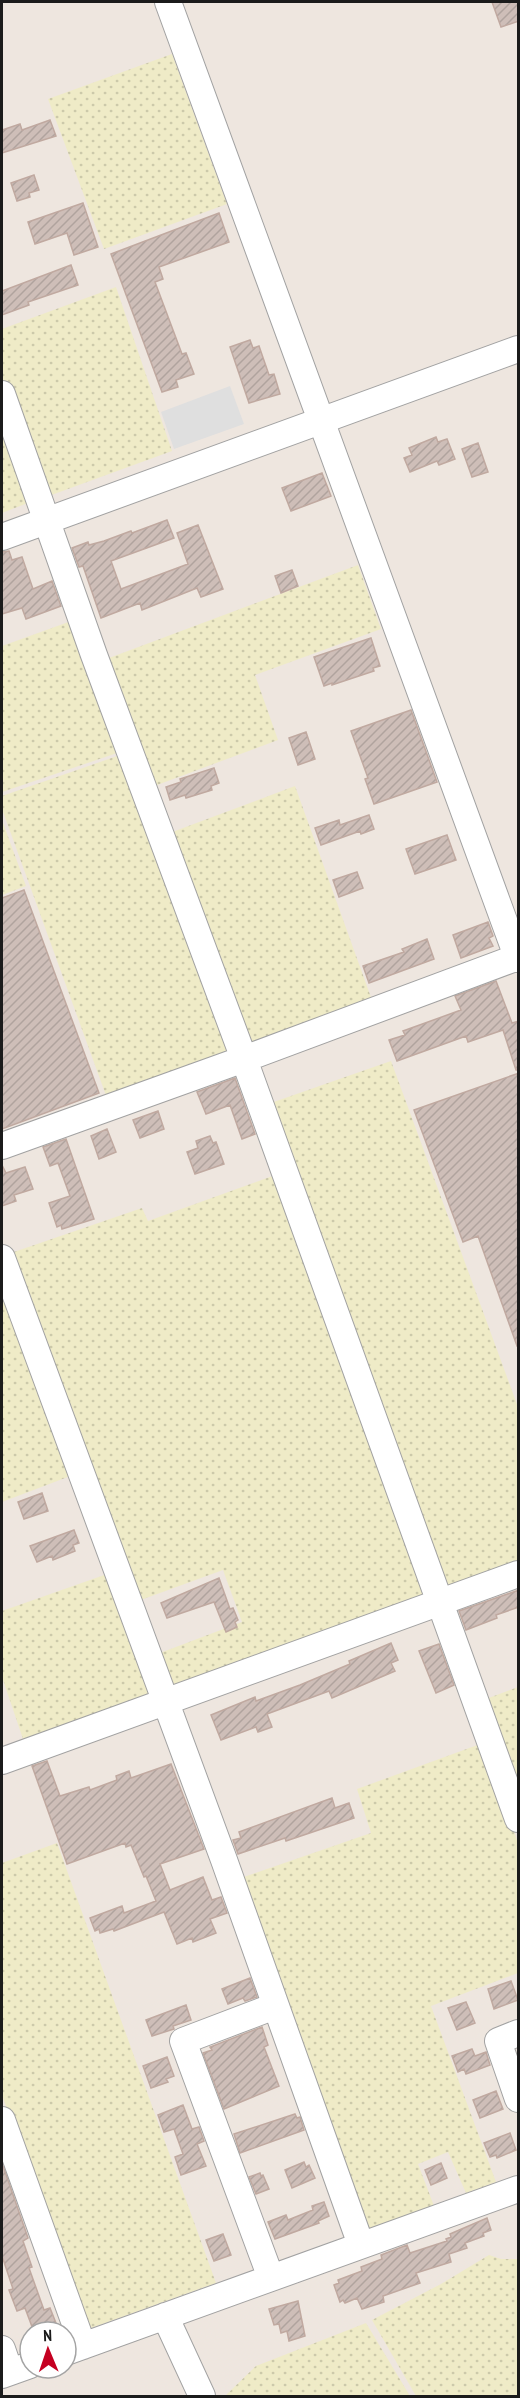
<svg xmlns="http://www.w3.org/2000/svg" width="520" height="2398" font-family="'PT Sans Narrow',sans-serif">
<style>
.farmland{fill:url(#farmland-dots)}
.parking{fill:#dfdfdf}
.building{fill:url(#building-hatch);stroke:#c0a9a0;stroke-width:1.5}
.lines{fill:none;stroke-linecap:round;stroke-linejoin:round}
.minor-casing{stroke:#a2a2a2;stroke-width:28}
.minor{stroke:#fff;stroke-width:26}
</style>
<defs>
<pattern id="farmland-dots" width="8" height="8" patternUnits="userSpaceOnUse" patternTransform="scale(1.5)"><rect width="8" height="8" fill="#efebc7"/><path d="M2 2h.1M6 6h.1" fill="none" stroke="#ccc9aa" stroke-width="1.8" stroke-linecap="round"/></pattern>
<pattern id="building-hatch" width="6" height="6" patternUnits="userSpaceOnUse" patternTransform="scale(1.5)"><rect width="6" height="6" fill="#cebeb8"/><path d="M-1 1l2-2M0 6l6-6M5 7l2-2" fill="none" stroke="#b0a39e"/></pattern>
</defs>
<rect width="100%" height="100%" fill="#eee6df"/>
<path class="farmland" d="M172,54L227,204L104,249L48,99Z
M116,287L172,451L46,497L2,377V329Z
M2,414L33,501L2,513Z
M358,565L381,629L255,675L278,740L149,788L101,661Z
M74,620L123,751L2,792V646Z
M126,753L236,1056L108,1101L2,809V796Z
M295,786L373,1003L244,1052L167,834Z
M2,820L26,886L2,895Z
M391,1061L518,1407V1562L441,1592L268,1104Z
M278,1174L427,1598L175,1692L160,1653L242,1622L223,1570L138,1601L11,1253L142,1208L148,1221Z
M2,1273L73,1475L2,1502Z
M110,1573L154,1692L24,1742L2,1677V1611Z
M518,1687V1791L486,1699Z
M483,1743L518,1843V1973L431,2006L496,2182L466,2193L448,2152L418,2164L434,2206L363,2231L238,1879L371,1833L357,1789Z
M57,1843L216,2283L91,2328L84,2324L2,2095V1863Z
M489,2255L501,2259H518V2396H416L372,2320L441,2284Z
M366,2323L410,2396H225L256,2366Z"/>
<path class="parking" d="M230,386L244,424L174,449L161,412Z"/>
<path class="building" d="M492,2H519V21L501,27Z
M50,120L56,136L2,153V130L20,124L22,130Z
M34,175L39,190L29,193L30,197L17,201L11,183Z
M83,203L98,247L74,255L67,233L35,244L28,222Z
M219,213L229,242L159,267L163,279L155,282L182,354L186,353L194,374L176,380L178,387L162,392L111,254Z
M71,265L78,285L28,302L29,305L2,315V291Z
M250,340L253,348L259,346L269,375L274,374L280,394L249,403L230,347Z
M436,437L438,442L447,439L455,459L439,465L437,461L410,472L404,458L412,455L409,448Z
M478,443L488,472L472,477L462,449Z
M322,473L331,496L291,511L282,488Z
M167,520L174,538L111,561L121,589L188,564L177,533L198,525L223,589L201,597L197,588L142,610L140,603L101,618L83,566L79,567L72,548L88,542L89,545L104,541L131,531L132,533Z
M9,551L12,560L22,557L33,589L52,581L61,606L26,619L22,608L2,614V552Z
M292,570L298,586L281,593L275,576Z
M371,638L380,666L373,668L374,671L332,685V683L324,686L314,657Z
M411,710L437,782L374,804L365,779L368,778L351,731Z
M306,732L315,759L298,765L289,738Z
M214,768L219,783L211,786L212,790L186,798L185,795L170,800L166,787L181,782L180,779Z
M369,815L374,829L361,834L360,831L321,845L315,828L339,820L340,825Z
M447,835L456,860L415,874L406,849Z
M357,872L363,888L339,897L333,880Z
M24,890L99,1093L2,1129V898Z
M488,922L493,936L489,938L493,946L461,958L453,935Z
M427,939L434,959L369,983L363,966L404,952L402,949Z
M496,981L512,1023L519,1021V1070H516L503,1030L468,1042L466,1036L397,1061L389,1040L405,1035L403,1031L461,1010L455,996Z
M519,1073V1345L517,1346L478,1236L463,1242L414,1110Z
M235,1078L255,1134L242,1139L230,1105L206,1114L197,1092Z
M158,1111L164,1129L140,1138L133,1120Z
M107,1129L116,1152L99,1159L91,1136Z
M210,1136L213,1143L216,1142L224,1164L195,1174L187,1152L198,1148L196,1141Z
M66,1139L94,1219L62,1229L61,1225L57,1227L49,1203L70,1196L58,1163L50,1166L43,1147Z
M2,1165L6,1173L25,1167L33,1189L14,1195L16,1201L2,1206Z
M42,1493L48,1511L24,1519L18,1502Z
M74,1530L79,1543L73,1545L75,1551L53,1560L52,1556L37,1562L30,1546Z
M219,1578L230,1609L233,1608L238,1620L235,1622L237,1627L226,1632L214,1602L167,1618L161,1603Z
M519,1590V1607L496,1615L497,1618L466,1630L459,1611Z
M391,1643L398,1660L391,1663L395,1671L332,1698L329,1691L267,1714L272,1727L258,1732L256,1727L221,1740L211,1715L255,1697L256,1701L300,1685L350,1664L349,1661Z
M439,1644L454,1685L436,1693L419,1651Z
M47,1761L60,1796L89,1787L90,1790L117,1780L116,1776L129,1771L131,1778L171,1764L204,1849L160,1864L170,1890L203,1877L212,1900L221,1897L227,1913L210,1919L216,1933L193,1942L192,1938L177,1944L164,1912L114,1931L113,1929L100,1933L99,1929L95,1931L90,1918L122,1906L124,1913L156,1901L146,1876L144,1877L131,1845L126,1847L125,1843L67,1864L32,1766Z
M332,1798L335,1808L349,1803L354,1818L286,1841L285,1838L238,1854L233,1840L241,1838L239,1832Z
M250,1978L257,1997L245,2001L243,1998L228,2004L222,1989Z
M511,1981L518,2000L494,2009L488,1989Z
M466,2002L475,2023L457,2030L448,2008Z
M186,2005L191,2020L173,2026L174,2029L152,2036L146,2020Z
M262,2027L268,2045L264,2047L279,2086L224,2109L203,2053L212,2050L210,2047Z
M472,2049L475,2056L486,2052L490,2065L466,2074L464,2069L458,2072L452,2056Z
M167,2057L174,2076L166,2079L168,2082L151,2088L143,2066Z
M496,2091L503,2109L480,2118L473,2100Z
M183,2105L192,2129L199,2127L204,2141L197,2144L206,2166L181,2175L175,2157L183,2154L174,2129L164,2132L158,2115Z
M295,2114L297,2118L300,2117L304,2130L240,2153L234,2134Z
M510,2133L516,2150L497,2158L496,2155L490,2157L484,2143Z
M304,2162L306,2167L309,2165L315,2178L292,2188L285,2170Z
M2,2163L28,2238L23,2241L32,2267L29,2268L44,2310L50,2308L58,2328L49,2332H34L25,2308L17,2311L9,2290L13,2289L2,2256Z
M441,2163L447,2178L431,2185L425,2170Z
M260,2173L261,2176L263,2175L269,2189L256,2194L249,2177Z
M324,2202L329,2216L318,2221L319,2223L275,2239L268,2222L286,2215L288,2220L313,2210L312,2206Z
M487,2218L491,2230L483,2233L484,2236L465,2243L467,2248L449,2254L451,2262L416,2273L420,2283L383,2296L384,2302L362,2309L357,2298L345,2303L343,2300L340,2302L334,2285L339,2283L338,2280L362,2271L361,2267L382,2259L381,2255L407,2245L410,2253L447,2241L446,2239L451,2237L450,2234Z
M223,2234L231,2255L214,2261L206,2240Z
M298,2301L305,2336L289,2341L287,2331L281,2333L279,2324L274,2325L269,2309Z"/>
<g class="lines">
<defs>
<path id="minor" d="M168,2L518,959
M2,394L94,655L244,1059L518,1819
M2,537L518,349
M2,1146L244,1059L518,957
M2,1258L224,1860L361,2245
M2,1761L518,1574
M518,2033L498,2041L518,2099
M2,2120L83,2346
M271,2278L183,2041L275,2006
M165,2316L202,2396
M2,2349L10,2372
M66,2352L518,2189
M2,2375L30,2365"/>
</defs>
<use href="#minor" class="minor-casing"/>
<use href="#minor" class="minor"/>
</g>
<rect width="520" height="2398" fill="none" stroke="#1b1b1b" stroke-width="6"/>
<g transform="translate(48 2350) rotate(358)"><circle r="28" fill="#ffffff" stroke="#a4a4a4" stroke-width="1.5"/>
<path d="M0-4.5L10 22L0 15L-10 22Z" fill="#c50021"/>
<text y="-9" font-size="16" font-weight="bold" text-anchor="middle" fill="#1b1b1b">N</text>
</g>
</svg>
